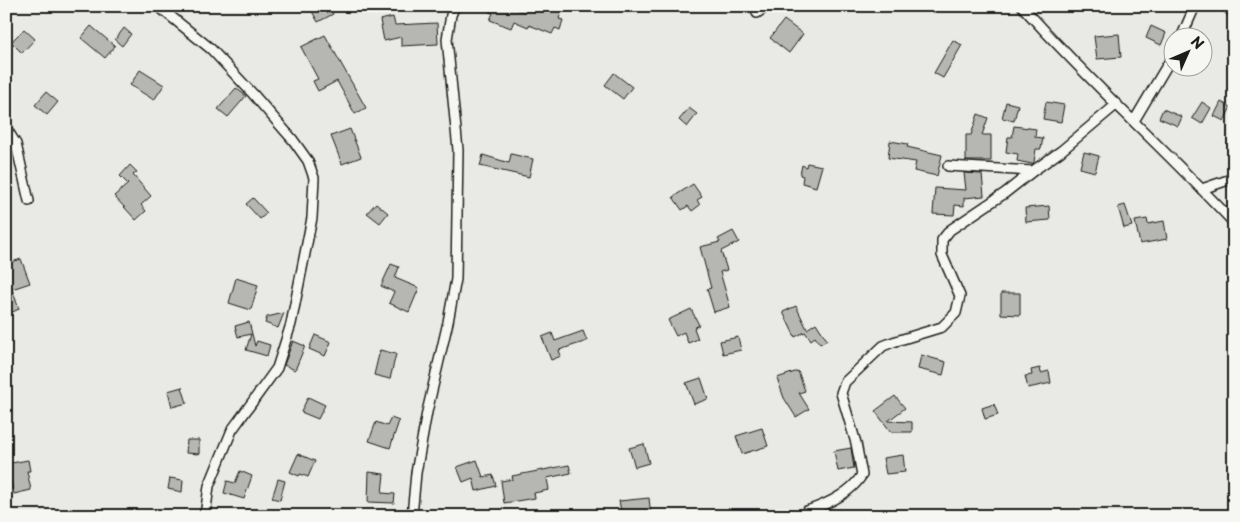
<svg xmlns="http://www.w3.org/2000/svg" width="1240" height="522" font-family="'Playpen Sans',sans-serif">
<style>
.building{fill:#b6b6b3;stroke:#1c1c1c}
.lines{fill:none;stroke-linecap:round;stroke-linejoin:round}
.minor-casing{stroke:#1c1c1c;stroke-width:12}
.minor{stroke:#f6f6f2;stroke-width:9}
</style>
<rect width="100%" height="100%" fill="#e9e9e5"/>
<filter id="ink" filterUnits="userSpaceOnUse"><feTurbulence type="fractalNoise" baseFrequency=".02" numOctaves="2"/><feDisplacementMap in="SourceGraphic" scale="10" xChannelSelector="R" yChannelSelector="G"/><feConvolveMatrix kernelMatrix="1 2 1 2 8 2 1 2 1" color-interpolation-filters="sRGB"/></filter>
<g filter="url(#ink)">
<path class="building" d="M309,6H329L333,14L318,22Z
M492,6H509L524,12L527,6L542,12L546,6L561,13L559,19L563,20L560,30L555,28L552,34L529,25L528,27L514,21L511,28L490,20L493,13L489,12Z
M393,17L395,25L437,23L438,44L401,46V37L384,41L380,20Z
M784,20L803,34L789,53L770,38Z
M91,26L115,46L105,58L81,38Z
M1151,26L1166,33L1161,45L1146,38Z
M124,28L131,34L122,46L115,40Z
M24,29L35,39L22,53L11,42Z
M1119,34L1121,57L1097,59L1094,36Z
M325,35L366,108L355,114L337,81L318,91L313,81L318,79L301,47Z
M953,40L962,45L943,78L934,73Z
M140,70L164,85L154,100L130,85Z
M614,73L632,87L623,99L605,85Z
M236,88L246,96L228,117L218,109Z
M46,92L58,102L47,115L35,105Z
M1006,102L1018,105L1014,121L1002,118Z
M1046,102L1064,105L1061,122L1043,119Z
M1202,102L1211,108L1202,124L1192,118Z
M1221,102L1231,107L1224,121L1214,116Z
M689,108L697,114L687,127L679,120Z
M1163,109L1182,117L1178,126L1159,118Z
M978,114L988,118L982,135H991V161H966V135H971Z
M1014,126L1036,129L1035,137L1043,138L1041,149H1036L1034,162L1032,164L1017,161L1018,154L1006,152L1008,137H1012Z
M350,129L361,157L342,164L331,136Z
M890,141L908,144L907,147L942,155L937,176L914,171L916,162L888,158Z
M1084,152L1099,156L1095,172L1080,168Z
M511,154L533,159L529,177L480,166L483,155L509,163Z
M807,163L822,166L816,187L802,183L803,176L800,175L802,165L806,167Z
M130,165L137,172L133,175L151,196L141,205L146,211L136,220L114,196L128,184L120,176Z
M964,173L982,174L984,196L964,198V206L955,205L954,215L933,214L935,188L966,190Z
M693,184L702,197L697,200L700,205L692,211L688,206L682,210L673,197Z
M253,198L267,213L260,219L246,204Z
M376,203L388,213L380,223L367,213Z
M1125,205L1132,226L1124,228L1118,207Z
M1049,206L1050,220L1026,222L1025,208Z
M1147,219L1148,224L1164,221L1167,239L1140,244L1135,221Z
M733,231L739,242L721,251L727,270L720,272L730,307L714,312L707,289L711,288L700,247L720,242L718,239Z
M21,259L30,283L12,289L19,309L8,314L6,310V264Z
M391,264L399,267L395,278L419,288L409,312L389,303L394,292L381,286Z
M236,278L258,285L251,310L229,303Z
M1001,293H1020V315L1001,314Z
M796,306L807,329L816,323L827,340L820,344L815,337L811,340L805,332L795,337L783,312Z
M691,309L699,325L694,328L698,339L688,343L684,332L676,336L668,320Z
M284,313L278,328L265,323L267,317Z
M249,322L255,346L257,341L270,345L267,356L246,350L251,334L238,337L235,326Z
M583,331L587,341L559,350L561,356L551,360L542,337L552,333L555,341Z
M315,335L331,342L325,356L309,349Z
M738,337L741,350L723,354L720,341Z
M293,341L305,346L295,370L284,365Z
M380,350L396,354L390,379L374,375Z
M921,355L946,362L943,375L918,369Z
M1040,368L1041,373L1049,371L1051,383L1028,388L1025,376L1032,375L1031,370Z
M798,371L805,391L799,393L809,409L796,417L784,398L777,378Z
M701,378L708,399L694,404L686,383Z
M182,387L187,403L172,407L168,391Z
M895,396L905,408L888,421L912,422V432H891L875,411Z
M308,397L325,405L318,419L301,412Z
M994,404L998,415L985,419L982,408Z
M391,418L399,421L390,448L369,441L376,422L387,426Z
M762,428L768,446L742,454L736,436Z
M187,440H199V454L186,453Z
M644,444L649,463L635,467L629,448Z
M851,448L854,468L838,471L834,451Z
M298,454L315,461L308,477L300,474L299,476L290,472Z
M903,455L905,472L886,474L883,458Z
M28,460L30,471H27L31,490L14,494L9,474H7L6,464Z
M477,460L483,477L493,475L496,486L476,491L473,478L463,482L457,467Z
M569,465L571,473L547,478L549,490L534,493L535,498L504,503L501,481L513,479L512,476Z
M240,471L252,476L244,499L224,493L227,481L235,483Z
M369,472L384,474L382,493L395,494L394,503L368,502Z
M170,478L183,480L182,492L168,489Z
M278,479L285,481L280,500L272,498Z
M649,498L651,516H622L619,501Z"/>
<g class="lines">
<defs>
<path id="minor" d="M158,6L211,49L253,94L293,140L308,161L314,178L312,218L291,324L277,368L232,430L209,486L205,516
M1022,6C1089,82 1165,149 1234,223
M1225,6L1234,13
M757,13L767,6
M1181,38L1195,6
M1134,121L1172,57
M6,128L16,144L29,201
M948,166L1033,171
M1202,189L1234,178
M412,516L416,473L427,412L448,322L456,279L458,150L447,39L451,15L455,6
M807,516V511C828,504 850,494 862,475L856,443L841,393L845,382L883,346L893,342L942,327L956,313L960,296L942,255V240L950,230L1005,193L1033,171L1061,151L1117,104"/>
</defs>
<use href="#minor" class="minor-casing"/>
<use href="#minor" class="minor"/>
</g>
</g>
<rect width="1240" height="522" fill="none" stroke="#f6f6f2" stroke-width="25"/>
<rect x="12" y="12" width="1215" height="497" fill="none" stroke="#1c1c1c" stroke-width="2" filter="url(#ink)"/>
<g transform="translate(1188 52) rotate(45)"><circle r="24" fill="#f6f6f2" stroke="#9f9f9c"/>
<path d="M0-4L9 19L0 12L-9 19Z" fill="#1c1c1c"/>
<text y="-8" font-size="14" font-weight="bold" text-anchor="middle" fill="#1c1c1c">N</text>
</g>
</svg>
